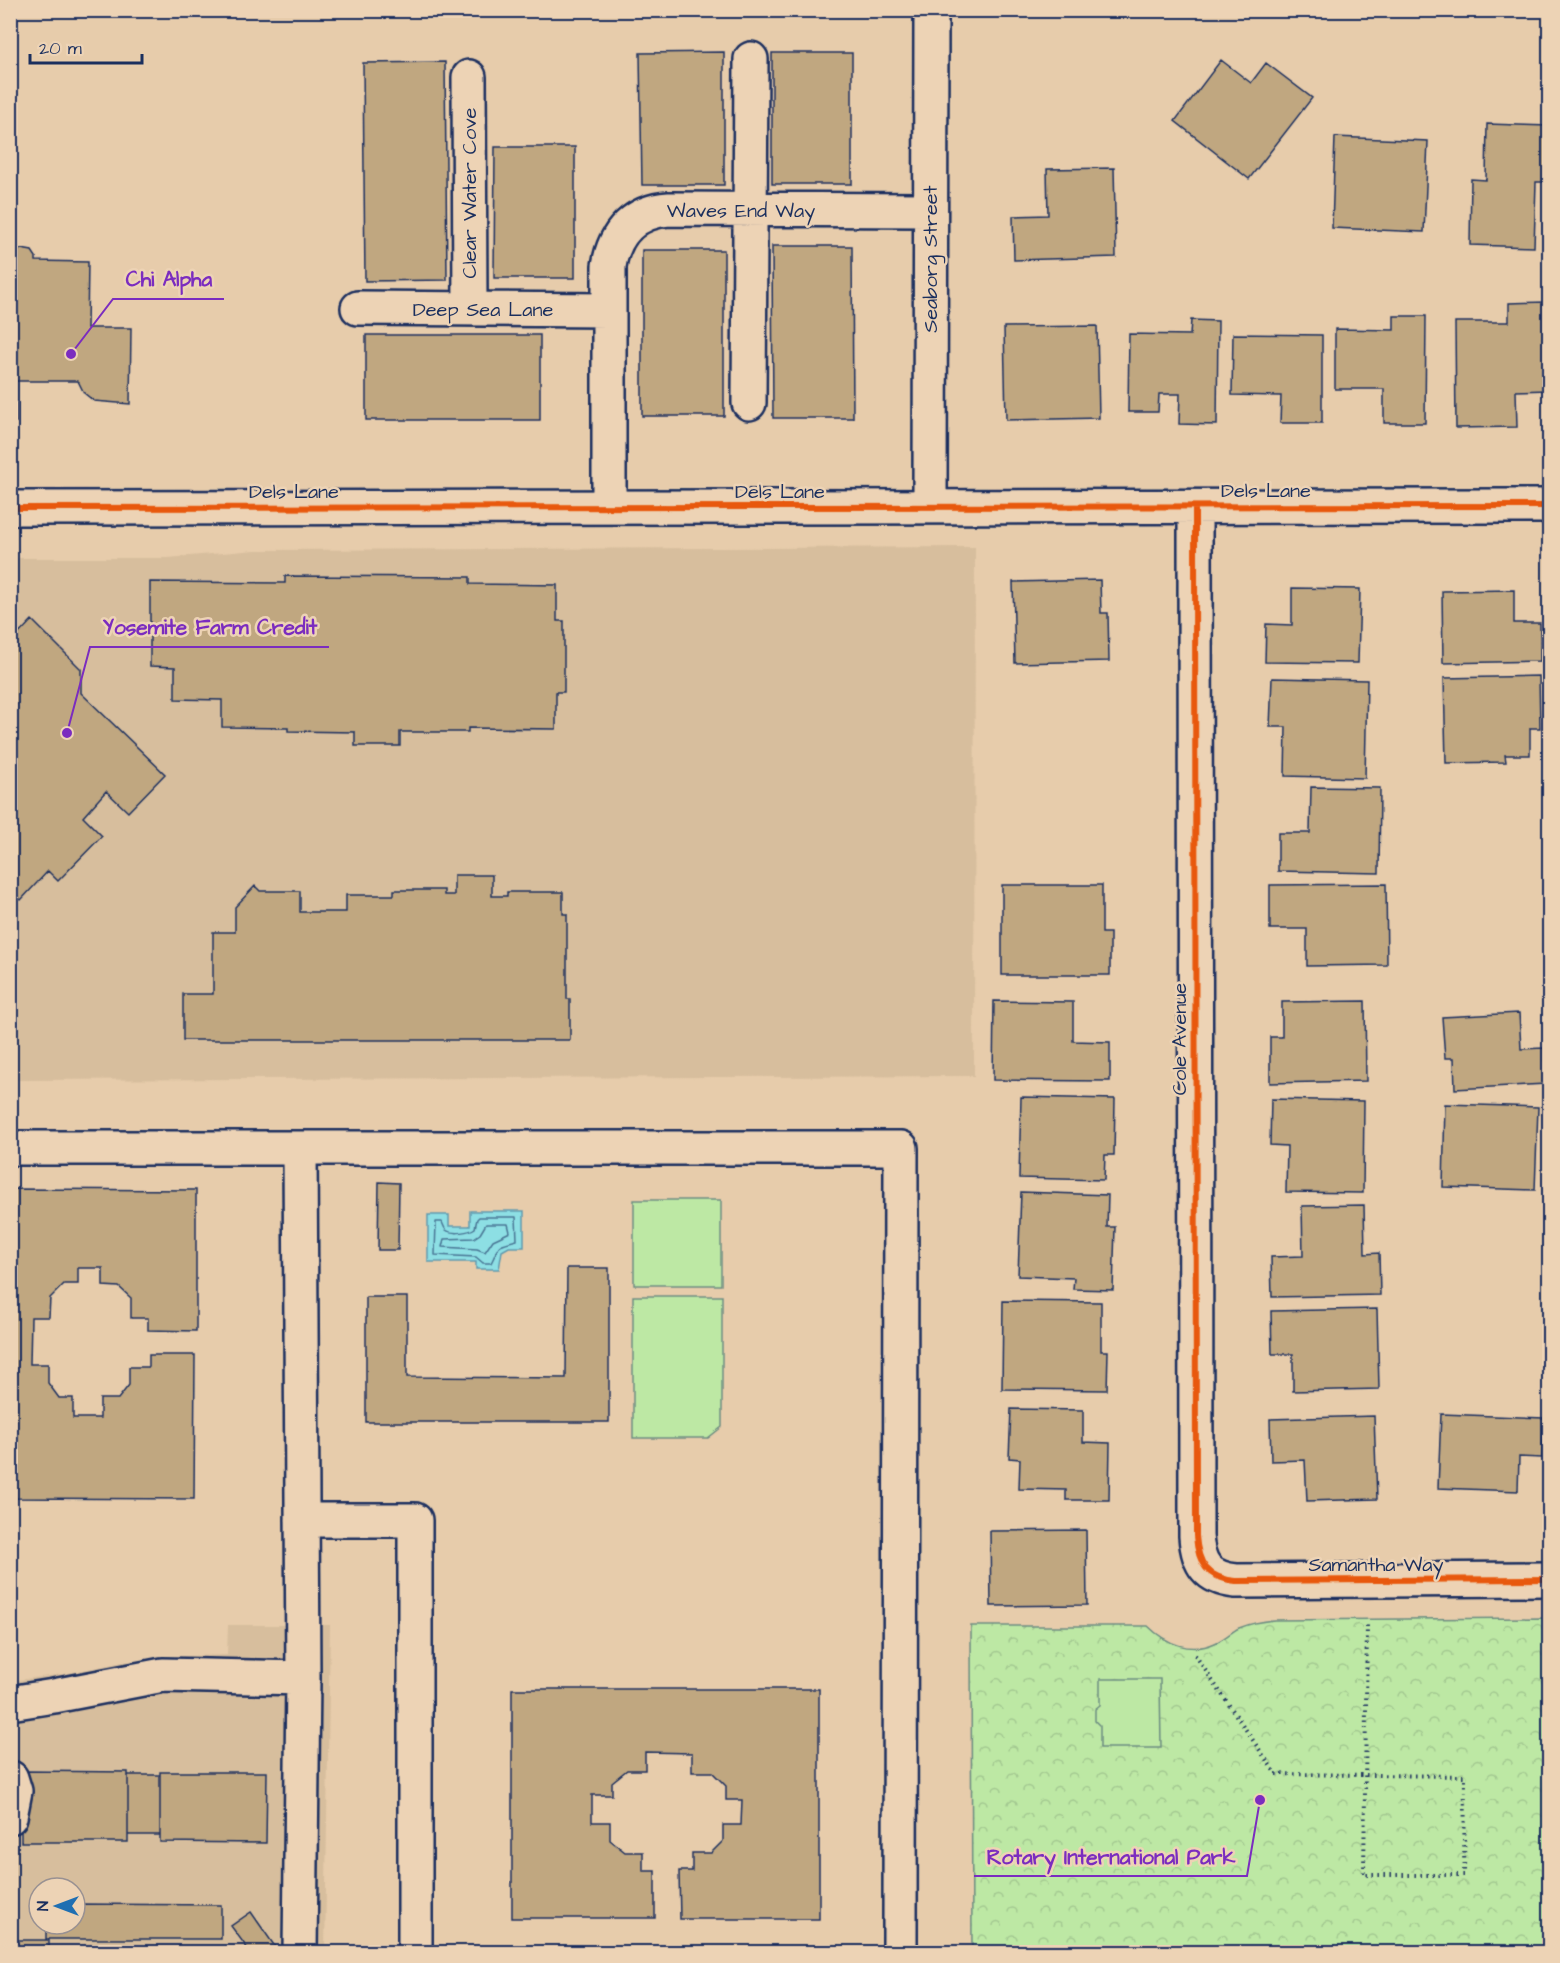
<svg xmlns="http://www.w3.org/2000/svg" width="1560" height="1963" font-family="'Architects Daughter',sans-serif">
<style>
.built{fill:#d7be9d;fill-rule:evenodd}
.park{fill:url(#park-crowns);stroke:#6c8c81;stroke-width:1.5}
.pitch{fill:#bde8a4;stroke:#6c8c81;stroke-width:1.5}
.water{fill:#8ddfe4;stroke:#5f99ae;stroke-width:1.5}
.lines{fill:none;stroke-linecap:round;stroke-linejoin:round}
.shore{stroke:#497594;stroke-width:1.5}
.building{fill:#c0a780;stroke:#1b2f5e;stroke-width:1.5}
.minor-casing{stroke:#1b2f5e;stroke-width:38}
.path{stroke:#1b2f5e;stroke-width:4;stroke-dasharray:1.5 4.5;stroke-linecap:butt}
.minor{stroke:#edd3b5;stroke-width:33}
.cycleway-casing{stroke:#edd3b5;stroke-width:10}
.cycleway{stroke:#e8590c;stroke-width:6}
.labels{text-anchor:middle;stroke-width:5;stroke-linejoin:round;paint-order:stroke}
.street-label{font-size:20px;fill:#1b2f5e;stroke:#edd3b5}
.leader{fill:none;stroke:#7b2cbf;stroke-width:2}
.callout-dot{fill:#7b2cbf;stroke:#edd3b5;stroke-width:2}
.callout-label{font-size:21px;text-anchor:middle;font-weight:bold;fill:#7b2cbf;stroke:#edd3b5;stroke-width:5;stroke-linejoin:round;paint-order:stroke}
</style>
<defs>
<pattern id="park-crowns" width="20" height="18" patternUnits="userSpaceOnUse" patternTransform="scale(1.5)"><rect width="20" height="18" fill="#bde8a4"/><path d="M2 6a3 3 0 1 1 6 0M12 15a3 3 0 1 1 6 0" fill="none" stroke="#a2c790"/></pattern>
</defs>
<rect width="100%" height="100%" fill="#e7ccab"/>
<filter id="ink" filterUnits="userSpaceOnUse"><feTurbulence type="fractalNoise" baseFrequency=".0167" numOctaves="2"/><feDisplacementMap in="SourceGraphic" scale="12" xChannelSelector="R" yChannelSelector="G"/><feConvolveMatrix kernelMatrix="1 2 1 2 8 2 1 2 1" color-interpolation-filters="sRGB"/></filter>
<g filter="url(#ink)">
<path class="built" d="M975,547L974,1076L11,1080L10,558H168L255,550Z
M228,1625H330L325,1952H11L10,1681L64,1674L123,1662L189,1656L227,1655ZM39,1888H75V1924H39Z"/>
<path class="park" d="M1549,1618V1952H972L971,1626H1148C1166,1644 1191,1654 1215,1643C1224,1639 1231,1632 1239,1628C1251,1623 1263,1621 1275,1620Z"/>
<path class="pitch" d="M634,1200H721V1285H634Z
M633,1296H722V1427L708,1438H633Z
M1100,1679H1160L1161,1748H1100V1726L1095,1721V1709L1100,1705Z"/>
<path class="water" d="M470,1211H524V1247H509L502,1251L499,1269H476V1262H428V1215H449V1226H470Z"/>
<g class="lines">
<path class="shore" d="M479,1217H516L517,1240C493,1246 501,1244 491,1263H483L476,1257L435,1255L436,1222H442C443,1224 444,1228 446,1230C453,1235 470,1232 475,1228L477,1219Z
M486,1224H508L510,1232L493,1240L485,1252L477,1249L442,1247L444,1239L474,1238L480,1234Z"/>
</g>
<path class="building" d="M724,52V185H642L640,53Z
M772,53H852V184H772Z
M1221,60L1251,83L1266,63L1312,98L1249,179L1175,121Z
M445,62L447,280L365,281L363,63Z
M1487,124L1549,126L1547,182H1536L1534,247L1470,245L1471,179L1486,180Z
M1335,137L1428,141L1424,232L1332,228Z
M495,147H575V278H494Z
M1114,168L1116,257L1014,260L1013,216L1048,215L1047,169Z
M772,246H852L853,418H773Z
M21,249L32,251L36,257V261L88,262L87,328H131L130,404L94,401L84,393L78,381H16V422H10V261H13L15,253Z
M642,250H724V416H642Z
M1546,302L1547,390L1516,391L1517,427L1456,428L1455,322H1509V303Z
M1394,316H1426L1425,423H1384V389H1335V329L1394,330Z
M1191,320L1218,321L1217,425L1179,424L1180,394H1159L1158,412H1128L1129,334L1190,335Z
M1097,326L1099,418L1006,420L1004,327Z
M1233,334L1322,335V423H1280L1281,396L1232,395Z
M366,335H540V420H366Z
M285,576L470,577V584L557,585V621H564V692H556V729L468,728V732H400V746H355V732L288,731V728L222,727V700L175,699V667L150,666V582L285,583Z
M1100,580L1101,613H1108L1109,661L1015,663L1013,582Z
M1292,588L1360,589L1358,663L1265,662L1266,624L1292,625Z
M1514,590V623H1540V661L1443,663L1442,591Z
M32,620L81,669V693L165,774L128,812L106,791L83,817L102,836L58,881L48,871L21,900L10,890V643Z
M1539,676L1540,728H1530V755H1505L1506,762L1446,763L1444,678Z
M1272,678L1367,680L1365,778L1285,776L1286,727H1270Z
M1311,787L1380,788L1379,873L1278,871V833H1310Z
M454,875H492V896H507V892H563V914H567V999H570V1040H183V994H213V932H235V907L255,886L260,891H300V912H346V895H394V890H444V895H454Z
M1386,884L1387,965L1307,966V929H1270V885Z
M1002,885H1102V933H1110V975H1002Z
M994,1001L1073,1002V1041L1110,1042V1081L993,1080Z
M1365,1001L1366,1081L1270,1083V1037H1282V1002Z
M1519,1013L1521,1049L1544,1048L1546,1084L1455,1089L1454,1058H1445L1442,1017Z
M1021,1097L1115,1099L1114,1155H1105L1104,1180L1019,1178Z
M1271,1099L1364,1101L1363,1193L1286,1192L1287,1146L1270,1145Z
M1445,1104L1538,1107L1535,1190L1443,1187Z
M379,1182L399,1183L398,1250H378Z
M10,1189L196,1190V1331L148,1330V1318H131V1298L119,1287L103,1286V1268H78V1284H64L50,1298L49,1317H31L30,1364H48V1383L59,1398H73V1418H100V1399H118L129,1385V1367H149V1355H195L194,1499L10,1498Z
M1021,1192L1108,1195L1107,1227H1115L1113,1290L1073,1289L1074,1278L1018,1276Z
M1364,1205L1365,1254L1379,1253L1380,1295L1272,1297L1271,1257L1303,1256L1302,1206Z
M567,1268H609V1422H366V1297H407V1377L566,1378Z
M1003,1301L1101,1302V1351H1108L1107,1390L1002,1389Z
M1377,1309L1379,1389L1293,1391V1354H1272L1271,1311Z
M1011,1409L1083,1410V1442L1110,1443L1109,1500H1066V1490L1019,1489L1020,1459L1009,1458Z
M1441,1414L1544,1418L1542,1458L1519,1457L1518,1491L1438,1488Z
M1374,1416L1377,1499L1307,1501L1305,1460L1271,1461L1270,1419Z
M1086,1530L1087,1605L991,1606L990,1531Z
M512,1689H819V1919H680L679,1871H692V1853H711L723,1841V1825H741L742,1800H726V1786L712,1772H692V1753L645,1752V1770H627L612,1782V1795H592V1822H610V1840L625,1852H643V1871H655V1918H512Z
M21,1771L128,1772V1842H21Z
M160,1772H267L266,1843L160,1842Z
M128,1775H160V1835H128Z
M75,1904L221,1905V1939H46V1924H75Z
M251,1912L276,1948L270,1952H244L248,1949L231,1926Z
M10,1940H49V1952H10Z"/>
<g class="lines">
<defs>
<path id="minor" d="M469,77L470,309
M358,308L609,310
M749,403L751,59
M609,507V266C614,233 635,211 669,209L930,210
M930,507L931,10
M1195,507L1196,1536C1198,1564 1207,1578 1236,1581L1550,1579
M10,508L1550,506
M10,1148H901L900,1952
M300,1149L303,1678
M302,1520H415V1952
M10,1703L54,1696L163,1675L303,1678L300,1952
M10,1817L15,1791L11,1778"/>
</defs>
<use href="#minor" class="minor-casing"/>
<path class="path" d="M1195,1655L1276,1774L1465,1776L1464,1875H1364L1367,1623"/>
<use href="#minor" class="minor"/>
<defs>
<path id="cycleway" d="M1195,507L1196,1536C1198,1564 1207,1578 1236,1581L1550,1579
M10,508L1550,506"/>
</defs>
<use href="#cycleway" class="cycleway-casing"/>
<use href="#cycleway" class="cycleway"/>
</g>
</g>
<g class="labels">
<g class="street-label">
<text transform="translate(469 193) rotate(-90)" y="7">Clear Water Cove</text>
<text x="741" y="217">Waves End Way</text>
<text transform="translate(930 259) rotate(-90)" y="7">Seaborg Street</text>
<text x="483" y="316">Deep Sea Lane</text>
<text x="1266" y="497">Dels Lane</text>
<text x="294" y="498">Dels Lane</text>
<text x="780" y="498">Dels Lane</text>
<text transform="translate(1179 1039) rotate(-90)" y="7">Cole Avenue</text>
<text x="1376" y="1571">Samantha Way</text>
</g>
</g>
<path class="leader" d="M71 354L113 299H224M67 733L90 647H329M1260 1800L1247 1876H974"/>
<g class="callout-dot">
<circle cx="71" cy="354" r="6"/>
<circle cx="67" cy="733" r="6"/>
<circle cx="1260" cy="1800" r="6"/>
</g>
<g class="callout-label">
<text x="169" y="286">Chi Alpha</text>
<text x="210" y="634">Yosemite Farm Credit</text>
<text x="1111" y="1864">Rotary International Park</text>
</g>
<rect width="1560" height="1963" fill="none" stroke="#edd3b5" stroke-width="36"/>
<rect x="18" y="18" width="1524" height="1927" fill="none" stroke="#1b2f5e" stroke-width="2" filter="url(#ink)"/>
<g transform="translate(57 1906) rotate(270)"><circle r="28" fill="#edd3b5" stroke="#999192" stroke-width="1.5"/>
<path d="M0-4.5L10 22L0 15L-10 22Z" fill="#1f6fb2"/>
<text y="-9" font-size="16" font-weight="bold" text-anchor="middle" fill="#1b2f5e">N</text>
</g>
<path d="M30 54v9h112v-9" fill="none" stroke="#1b2f5e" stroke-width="3"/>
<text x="39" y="54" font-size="18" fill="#1b2f5e" stroke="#edd3b5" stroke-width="4.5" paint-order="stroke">20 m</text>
</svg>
